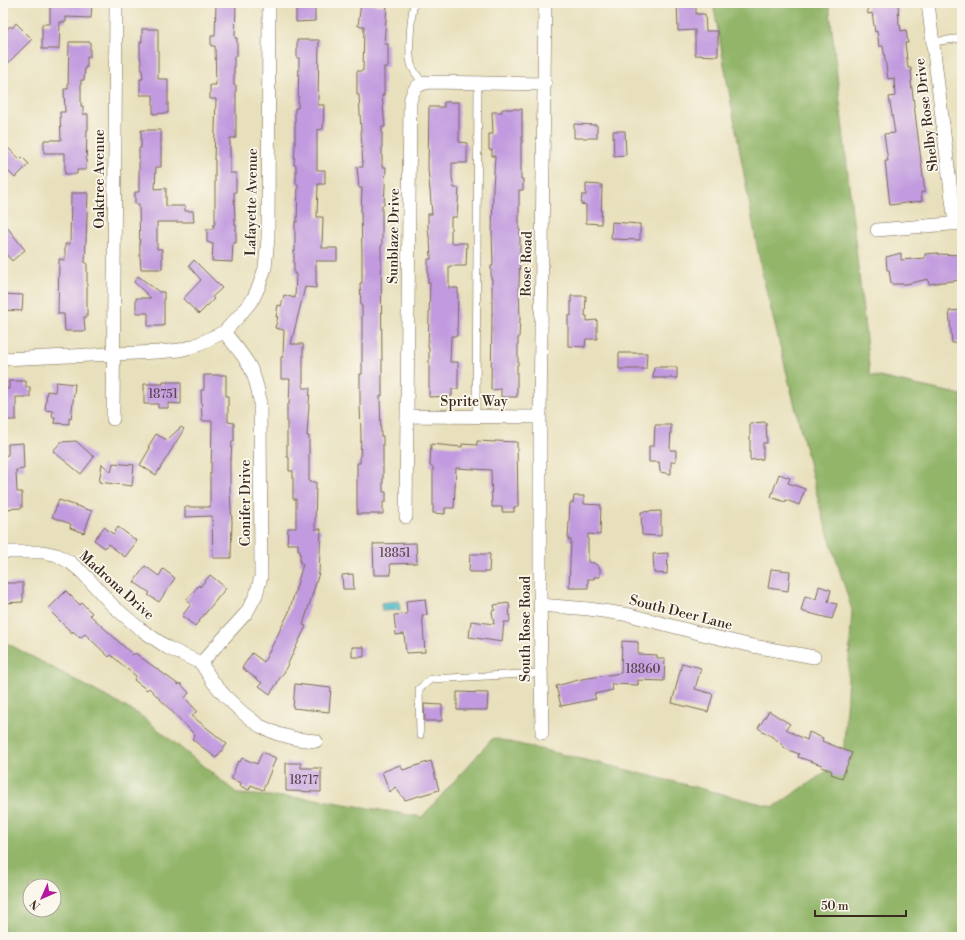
<svg xmlns="http://www.w3.org/2000/svg" width="965" height="940" font-family="'Libre Bodoni',serif">
<style>
.forest{fill:#92b569;stroke:#667044;fill-rule:evenodd}
.water{fill:#4cb9c7;stroke:#447272}
.building{fill:#c19adf}
.lines{fill:none;stroke-linecap:round;stroke-linejoin:round}
.lane-casing{stroke:#786a55;stroke-width:8}
.street-casing{stroke:#786a55;stroke-width:14}
.lane{stroke:#fff;stroke-width:7}
.street{stroke:#fff;stroke-width:13}
.labels{text-anchor:middle;stroke-width:3.5;stroke-linejoin:round;paint-order:stroke}
.number-label{font-size:12px;fill:#5c464e}
.street-label{font-size:14px;fill:#3b2a1e;stroke:#fbf7ec}
</style>
<rect width="100%" height="100%" fill="#fbf7ec"/>
<filter id="ink" filterUnits="userSpaceOnUse"><feTurbulence type="fractalNoise" baseFrequency=".025" numOctaves="2"/><feDisplacementMap in="SourceGraphic" scale="8" xChannelSelector="R" yChannelSelector="G"/><feConvolveMatrix kernelMatrix="1 2 1 2 8 2 1 2 1" color-interpolation-filters="sRGB"/></filter>
<filter id="wash" filterUnits="userSpaceOnUse"><feTurbulence type="fractalNoise" baseFrequency=".012" numOctaves="4" result="noise"/><feDisplacementMap in="SourceGraphic" scale="16" xChannelSelector="R" yChannelSelector="G"/><feGaussianBlur stdDeviation="0.9" result="paint"/><feColorMatrix in="noise" values="0 0 0 0 0 0 0 0 0 0 0 0 0 0 0 0 0 1.4 0 .05"/><feComposite in="paint" operator="in"/></filter>
<g filter="url(#wash)">
<rect width="100%" height="100%" fill="#e8e0bc"/>
<path class="forest" d="M713,3H829L870,375L962,395V937H3V641L140,715L238,794L315,799L422,817L493,738L615,767L774,807L843,760L852,610L822,515L762,273ZM30,886H54V910H30Z"/>
<path class="water" d="M399,601L400,610L382,611L381,603Z"/>
<g id="blocks">
<path class="building" d="M50,3H92L91,18L66,17V22H60L59,49H42V24H50Z
M216,3H236L235,38H237V56H234V85H236V138H230V173H236V192H234L235,225H236V243H233L232,262L212,261L213,244L207,242V229H213L214,224H215V160H214L216,99H210V85H216L215,46H211V36H215Z
M296,3H315V21L296,22Z
M361,3L387,6L384,44H388V67H384V95H382L385,127H382V167H386L384,205H382V246H381L382,366V396H380L381,436H383V492H386V502H383V514H357V463H360L361,436L360,403V374H362V306H361L360,283H362V253L361,211L362,188H359L357,167H363L359,95H357V71H363L364,26H358Z
M677,3H696V14H705L706,31H718V56L695,55V30L678,31Z
M867,3H898L899,25H900L901,31L906,30L908,43H905L908,68H911L912,81H911L925,192H921L922,201L890,205L885,161H888L884,134L895,133L889,97L895,96L894,78L888,79L883,46H879L877,31L875,32L872,13L868,14Z
M16,23L32,39L3,68V34L10,26L12,28Z
M142,29H158V79H168V113L153,114V95H140V79H143L140,54V42H142Z
M297,40H319L318,105H324L323,129L317,130V170H325V184H318L317,217H323L322,248H337V261H316V288L305,287L291,344H303V388H310L307,436H309V482H316L315,529H321L319,573L303,625L306,626L285,670V671L277,682H278L270,694L259,686L262,683L242,668L252,653L264,662L289,612L303,564H300V550H298V544H287L288,528H296V499H293V471H289V457H287V405H289L290,379H281V357H283L284,330L275,328L278,317H276L278,305L281,306L284,295L295,298L296,274H294V251H295V222H297L298,184H296V165H294L295,146V108H298L299,58H297Z
M69,42H90V57H87V67H85L84,80H81V106H83V114H88V130H87L86,170H77V174H65V153H44V140H61L60,112H65L64,89H68Z
M444,102H459V142L467,143V163H452V178L454,188H459L457,217H451V243H467L466,266H449V288H458L457,336H451L450,362H458V389H452V396L429,397V348H428L430,283H428V259H431L430,238H429L428,228V214H432L428,169L429,107H444Z
M502,109H522V143H521V179H523V190H519V230H520V250L519,287L520,318L519,338H518V365H517V397H501V389L491,390L492,315V279H491V266H493L492,233L493,188L495,156H492V150H489V134H493L492,112H502Z
M574,124L597,125V138H574Z
M141,130H161V167H156L155,189L166,188V206H185V211H193L194,222H157V249H162V269H141L140,257L139,204H135V192H139V148H141Z
M613,131H625L626,155L614,156Z
M8,148L20,159L22,157L29,164L15,178L8,171L3,176V153Z
M586,184L602,185L601,224L586,223V205L581,204L582,195H586Z
M71,193H88L85,263H87V317H84L85,331H65L64,314H58L59,259L65,260V244H70Z
M3,222L25,250L12,261L3,251Z
M612,222L640,224V240L611,239Z
M901,253V260L925,258V254L938,253V254L962,255V280L942,282L929,284L928,279L906,284H891L889,270H887L886,257Z
M194,260L222,288L212,297L214,299L199,314L183,299L201,280L189,266Z
M138,276L159,292H164V326H148V313H136V298H151L134,282Z
M3,294L23,295L22,311L3,310Z
M571,296H586L585,316H587V321L597,320V339H586L585,347L568,346V316H571Z
M962,310V342L952,343L949,311Z
M619,353H647L646,369H619Z
M654,367H677V378H653Z
M204,375H226V396H228V422L234,423V441H232L231,459H230V493L232,521L231,558H213L212,516L185,517V507H210V473L211,474L212,421H202L201,390H204Z
M9,381H26V387H30V397H16V420H3V389H9Z
M56,382L75,384L71,419L69,418V424L54,423L55,417H52L53,411L45,410L47,391L55,392Z
M163,382H181V404L168,403V408H158V404H144V384H163Z
M766,422L767,443H763V459L750,460V423Z
M655,425H671L670,450H676V461L671,462V474L660,472L659,462H649V446H654Z
M181,427L184,429L156,475L140,465L150,448L148,447L156,434L167,440Z
M76,441L94,457L81,474L53,451L61,442Z
M477,441L495,442V441L517,442L518,507H514V512H502V507H492L491,470L456,468L454,508H445V514L433,513V467L430,466L431,444L462,447V444L477,445Z
M23,443L24,469L16,470L17,492H22V508L3,509V492H5L4,471H3V456L8,455V444Z
M113,463L134,465L132,486L99,482L102,464L111,472Z
M779,474L790,478L788,483L805,489L799,505L786,500L785,502L771,497Z
M574,496H584V504L601,505L600,535L588,534V562L594,563L600,568V577H594V579H588V588H569L571,540H568L570,503H573Z
M59,500L92,511L84,533L70,528L71,524L52,517Z
M661,511V536L642,535L641,512Z
M104,527L113,534L118,527L137,541L125,557L108,544L105,548L94,540Z
M416,543L417,563L390,564L391,575H374L373,544Z
M668,553L667,574L654,573L653,554Z
M470,554H490L489,572H469Z
M145,566L159,576L163,569L175,578L159,602L148,595L150,593L134,582Z
M771,569L790,571L788,591L768,588Z
M353,574L354,589H343L342,575Z
M210,575L226,588L195,626L182,616L191,604L186,600L199,585L200,587Z
M3,583H23V602L3,603Z
M819,586L831,590L828,602L837,604L832,619L801,611L805,596L816,599Z
M66,591L80,605L82,603L92,613L90,615L133,655L135,653L179,685L180,683L189,693L185,698L197,711L192,716L227,744L216,758L192,739L195,735L149,688L147,690L134,680L136,676L127,669L111,655L109,657L85,634L80,638L73,631L72,633L48,609Z
M425,599L427,615H422L425,652L406,653L404,634L396,635L394,615L407,614L406,601Z
M509,603L510,622H504L502,642L469,637L471,621L494,624L492,611L495,610L494,605Z
M622,641L638,642V654L657,655V658H665L664,681L638,680V685L611,684L613,690L594,694L596,699L561,706L556,686L582,679L621,673Z
M352,647H364V657H352Z
M682,663L701,668L695,689L713,694L708,712L672,703Z
M295,684L331,688L329,712L293,708Z
M457,692L488,693L487,710H457Z
M424,704L442,705V721H425Z
M769,711L790,724L786,729L796,735L807,740L809,732L823,738L822,741L852,753L842,778L831,774L832,771L821,767L822,765L798,757L799,754L786,749L777,740L758,728Z
M262,752L276,758L263,790L251,785L249,790L240,786L241,783L231,779L238,761L240,762L242,758L257,764Z
M431,761L439,790L405,800L395,787L390,792L382,772L400,765L403,770Z
M286,763H301V768H321V792L286,791Z"/>
</g>
</g>
<g filter="url(#ink)">
<use href="#blocks" fill-opacity="0" stroke="#786a55" stroke-width="1"/>
<g class="lines">
<defs>
<path id="lane" d="M414,3C411,17 408,50 411,64C413,71 418,77 423,83
M933,42L962,38
M476,417L478,82
M420,735L419,689L431,679L541,673"/>
<path id="street" d="M928,3L955,224
M877,230L962,223
M3,359L158,352L180,350L194,346L224,332L239,316L253,299L259,286L265,268L268,238L269,3
M407,416L540,417
M113,419L116,3
M406,517L410,102C413,89 416,84 430,82L545,84
M3,552H43L57,555L71,563L82,572L113,606L139,628L168,648L201,663L213,682L225,696L243,713L260,726L278,734L297,739L316,741
M540,605L589,609L630,615L706,635L753,646L814,657
M201,663L247,612L256,595L261,577L260,400C258,389 255,377 250,367C243,354 233,343 224,332
M542,733L540,591V417L545,3"/>
</defs>
<use href="#lane" class="lane-casing"/>
<use href="#street" class="street-casing"/>
<use href="#lane" class="lane"/>
<use href="#street" class="street"/>
</g>
</g>
<g class="labels">
<g class="number-label">
<text x="163" y="398">18751</text>
<text x="395" y="557">18851</text>
<text x="643" y="673">18860</text>
<text x="304" y="784">18717</text>
</g>
<g class="street-label">
<text transform="translate(926 115) rotate(-97)" y="5">Shelby Rose Drive</text>
<text transform="translate(99 179) rotate(-90)" y="5">Oaktree Avenue</text>
<text transform="translate(251 202) rotate(-89)" y="5">Lafayette Avenue</text>
<text transform="translate(393 236) rotate(-89)" y="5">Sunblaze Drive</text>
<text transform="translate(526 264) rotate(-89)" y="5">Rose Road</text>
<text x="474" y="406">Sprite Way</text>
<text transform="translate(245 503) rotate(-90)" y="5">Conifer Drive</text>
<text transform="translate(117 585) rotate(42)" y="5">Madrona Drive</text>
<text transform="translate(681 612) rotate(14)" y="5">South Deer Lane</text>
<text transform="translate(525 629) rotate(-90)" y="5">South Rose Road</text>
</g>
</g>
<rect width="965" height="940" fill="none" stroke="#fbf7ec" stroke-width="16"/>
<g transform="translate(42 898) rotate(225)"><circle r="19" fill="#fbf7ec" stroke="#aea59a"/>
<path d="M0-3L7 15L0 10L-7 15Z" fill="#b5179e"/>
<text y="-6" font-size="11" font-weight="bold" text-anchor="middle" fill="#3b2a1e">N</text>
</g>
<path d="M815 910v6h91v-6" fill="none" stroke="#3b2a1e" stroke-width="2"/>
<text x="821" y="910" font-size="12" fill="#3b2a1e" stroke="#fbf7ec" stroke-width="3" paint-order="stroke">50 m</text>
</svg>
